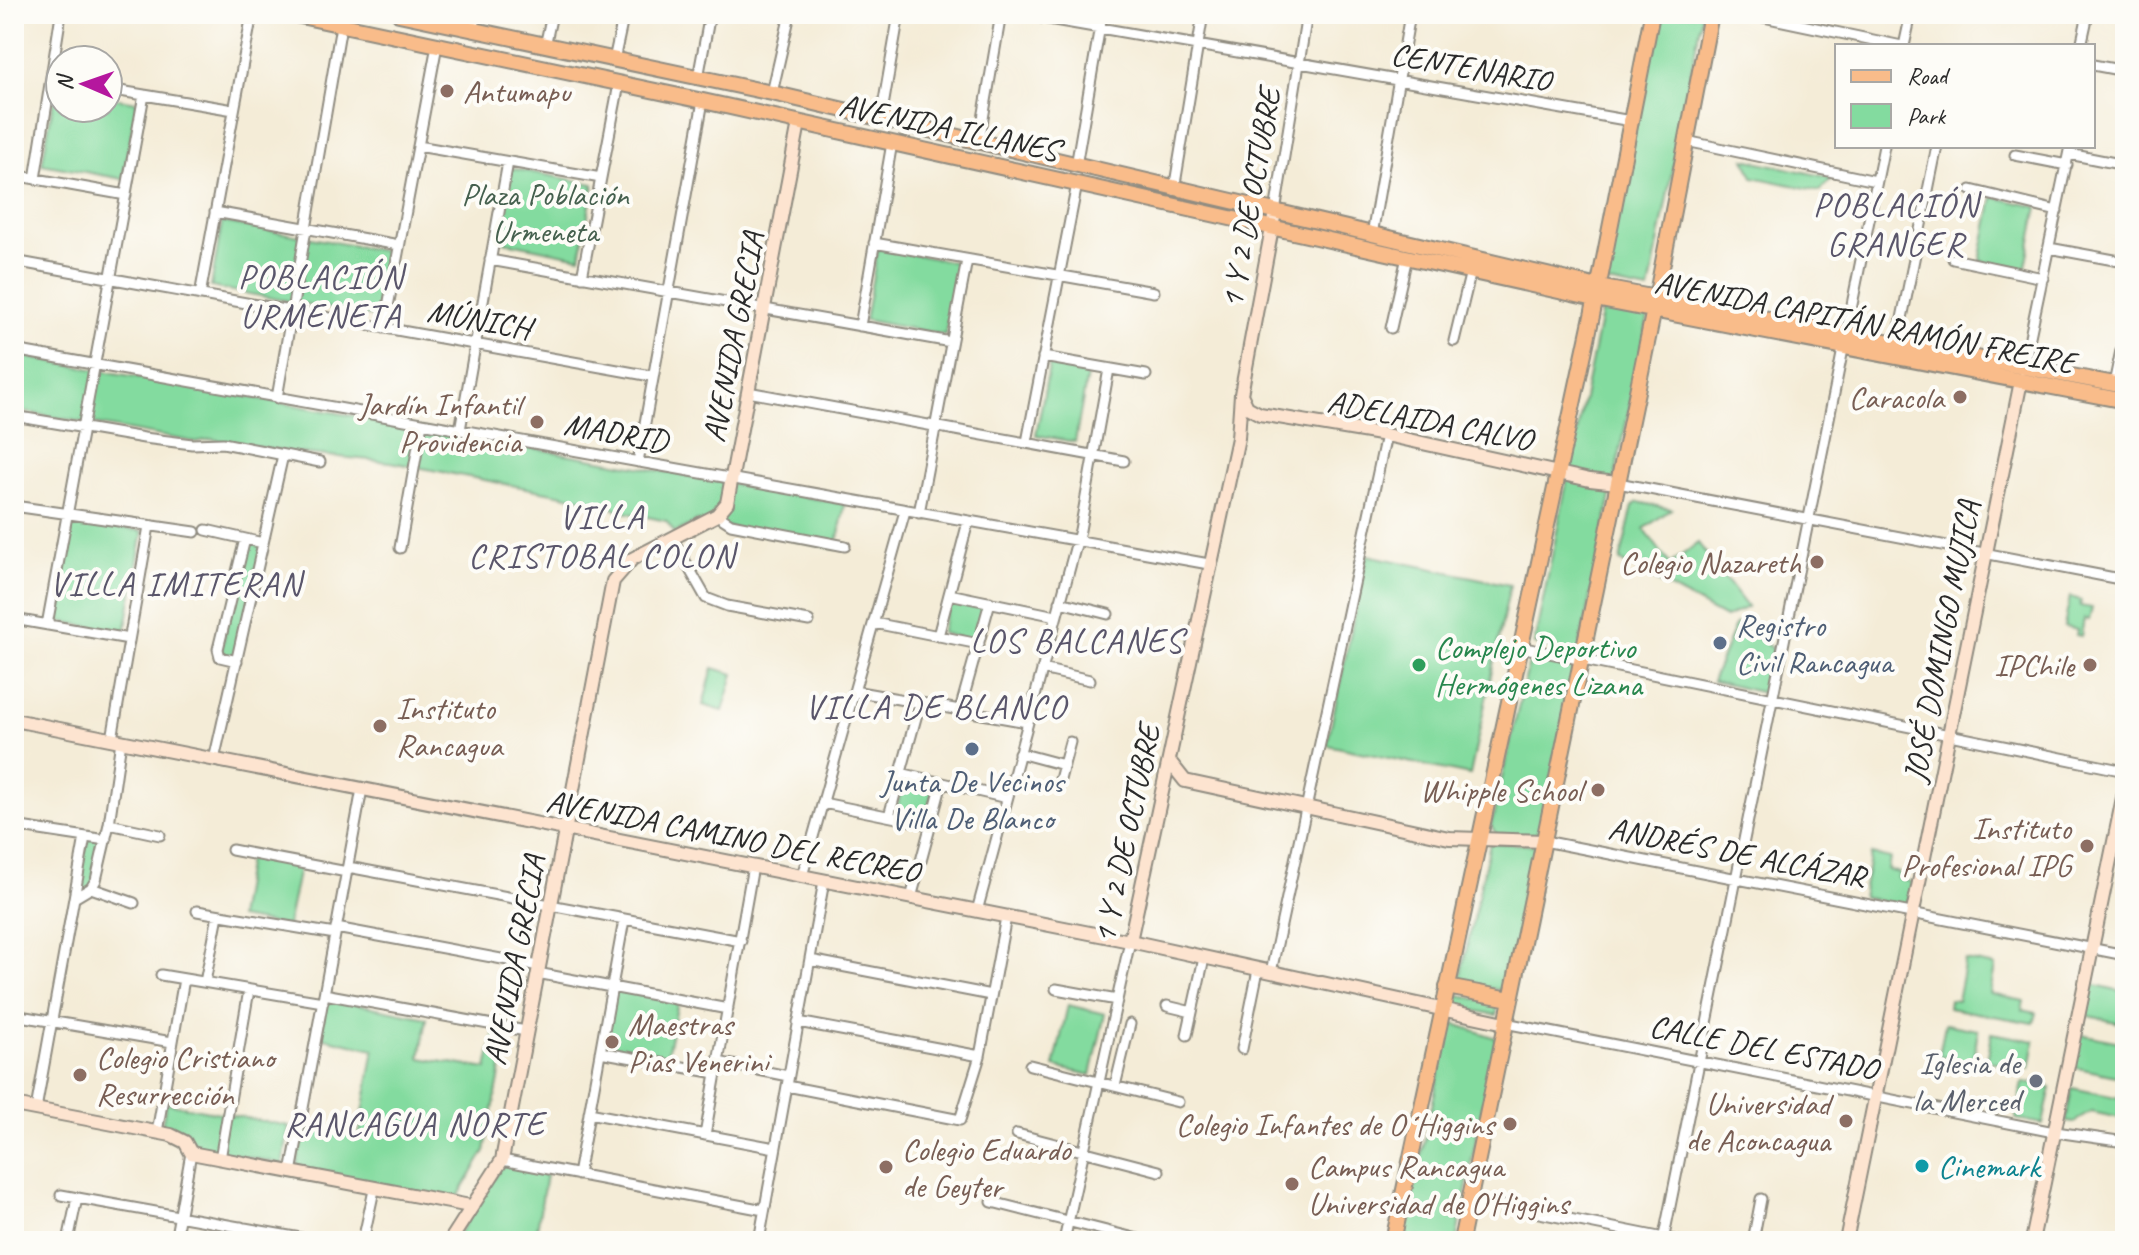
<svg xmlns="http://www.w3.org/2000/svg" width="2139" height="1255" font-family="Caveat,sans-serif">
<style>
.green{fill:#83db9f;stroke:#578365;stroke-width:2}
.lines{fill:none;stroke-linecap:round;stroke-linejoin:round}
.street-casing{stroke:#908c81;stroke-width:13}
.secondary-casing{stroke:#908c81;stroke-width:16}
.primary-casing{stroke:#908c81;stroke-width:18}
.street{stroke:#fff;stroke-width:9}
.secondary{stroke:#fde4d0;stroke-width:12}
.primary{stroke:#f9bc8a;stroke-width:14}
.education-dot{fill:#8d6e63;stroke:#fdfcf7;stroke-width:3}
.service-dot{fill:#5c6f8a;stroke:#fdfcf7;stroke-width:3}
.leisure-dot{fill:#2e9e5b;stroke:#fdfcf7;stroke-width:3}
.worship-dot{fill:#6b7280;stroke:#fdfcf7;stroke-width:3}
.culture-dot{fill:#0f9aa8;stroke:#fdfcf7;stroke-width:3}
.labels{text-anchor:middle;stroke-width:8;stroke-linejoin:round;paint-order:stroke}
.street-label{font-size:32px;fill:#2b2b2b;stroke:#fdfcf7}
.education-label{font-size:32px;fill:#785e54;stroke:#fdfcf7;text-anchor:end}
.park-label{font-size:32px;fill:#45604e;stroke:#fdfcf7}
.service-label{font-size:32px;fill:#4e5e75;stroke:#fdfcf7;text-anchor:start}
.leisure-label{font-size:32px;fill:#27864d;stroke:#fdfcf7;text-anchor:start}
.worship-label{font-size:32px;fill:#5b616d;stroke:#fdfcf7;text-anchor:end}
.culture-label{font-size:32px;fill:#0d838f;stroke:#fdfcf7;text-anchor:start}
.neighbourhood-label{font-size:34px;letter-spacing:2px;fill:#5a566b;stroke:#fdfcf7}
</style>
<rect width="100%" height="100%" fill="#fdfcf7"/>
<filter id="ink" filterUnits="userSpaceOnUse"><feTurbulence type="fractalNoise" baseFrequency=".0125" numOctaves="2"/><feDisplacementMap in="SourceGraphic" scale="16" xChannelSelector="R" yChannelSelector="G"/><feConvolveMatrix kernelMatrix="1 2 1 2 8 2 1 2 1" color-interpolation-filters="sRGB"/></filter>
<filter id="wash" filterUnits="userSpaceOnUse"><feTurbulence type="fractalNoise" baseFrequency=".006" numOctaves="4" result="noise"/><feDisplacementMap in="SourceGraphic" scale="32" xChannelSelector="R" yChannelSelector="G"/><feGaussianBlur stdDeviation="1.8" result="paint"/><feColorMatrix in="noise" values="0 0 0 0 0 0 0 0 0 0 0 0 0 0 0 0 0 1.4 0 .05"/><feComposite in="paint" operator="in"/></filter>
<g filter="url(#wash)">
<rect width="100%" height="100%" fill="#f4ecd7"/>
<path class="green" d="M1656,14H1702L1649,291L1602,282Z
M56,87L60,88V108H108V97L137,102L123,179L42,164Z
M1745,159L1832,178L1820,191L1753,177Z
M510,168L594,184L580,257L496,240Z
M1993,197L2038,207L2025,271L1980,261Z
M222,222L389,252L376,317L211,287Z
M878,248L959,263L945,335L865,320Z
M1603,305L1649,313L1578,655L1534,644Z
M14,355L845,504L836,549L697,521L675,533L666,521L624,512L599,502L391,462L287,452L212,439L195,442L14,410Z
M1050,362L1088,370L1075,442L1036,435Z
M1638,502L1671,509L1644,529L1670,564L1698,543L1747,607L1725,618L1620,561L1633,506Z
M72,521L143,531L125,633L53,620Z
M245,539L263,543L237,661L220,657Z
M1367,555L1510,585L1470,775L1327,745Z
M2070,597L2081,600L2080,606L2092,608L2089,620L2084,619L2081,636L2076,635L2077,630L2064,627Z
M950,598L985,606L976,642L941,633Z
M1736,623L1773,649L1764,693L1712,681Z
M1535,657L1574,665L1541,831L1537,836L1496,834L1491,825L1529,662Z
M713,668L734,674L723,711L703,705Z
M903,781L934,788L926,820L896,813Z
M87,837L105,840L94,892L74,902Z
M1490,843L1540,845L1509,989L1505,991L1459,983Z
M249,853L300,863L287,926L238,918Z
M1871,854L1890,858L1888,870L1899,873L1898,879L1912,882L1907,906L1862,897Z
M1965,960L1995,966L1990,994L2024,1001L2022,1010L2037,1013L2034,1023L1948,1008L1949,1000L1957,1001Z
M2092,984L2125,992V1024L2084,1015Z
M614,989L678,1002L666,1060L603,1047Z
M1459,995L1497,1004V1015L1455,1007L1454,999Z
M327,998L427,1018L420,1058L487,1069L495,1030L508,1033L485,1151L456,1200L296,1170L304,1127L359,1136L374,1049L320,1037Z
M1068,1005L1105,1014L1091,1075L1054,1067Z
M1455,1024L1496,1038L1456,1241H1403L1449,1027Z
M1945,1024L1978,1030L1973,1062L1939,1056Z
M1992,1033L2035,1041L2030,1068L1987,1061Z
M2080,1034L2125,1043V1078L2073,1067Z
M2023,1082L2051,1087L2043,1124L2016,1119Z
M2072,1088L2125,1099V1119L2091,1112L2074,1122L2066,1121Z
M166,1103L289,1126L283,1164L197,1147L185,1133L161,1129Z
M503,1164L546,1175L535,1241H454Z"/>
</g>
<g filter="url(#ink)">
<g class="lines">
<defs>
<path id="street" d="M1020,14L1631,121
M1749,14L1902,46
M473,29L477,14
M545,46L552,14
M1904,46L1911,14
M2081,46L2088,14
M614,60L624,14
M2093,65L2125,71
M698,78L710,14
M108,89L234,110
M772,93L790,14
M881,118L899,14
M1686,141L1876,181
M979,142L1001,14
M418,146L601,178
M2069,154L2125,165
M2015,155L2067,165
M1076,166L1102,14
M14,175L126,195
M35,179L61,14
M1174,190L1203,14
M1971,190L2057,211
M215,212L399,245
M1275,212L1307,14
M1372,235L1410,14
M874,243L1154,292
M2049,248L2125,262
M1953,259L2043,278
M490,260L951,342
M14,261L651,376
M582,277L619,84
M200,295L252,14
M860,326L892,143
M384,328L437,45
M1391,328L1407,257
M1454,341L1471,271
M1897,343L1937,146
M14,350L1209,564
M1043,357L1146,375
M2023,370L2070,146
M2114,384L2125,331
M748,392L1124,461
M277,398L343,14
M14,416L144,438L192,444L223,443L320,462
M460,430L508,162
M1027,442L1077,184
M638,462L703,101
M1618,483L2125,580
M14,506L195,532
M919,513L967,260
M717,515L731,524L845,546
M206,530L263,543
M672,538L706,598L727,606L809,621
M400,548L422,423
M949,594L1056,616
M1060,602L1108,614
M14,619L129,639
M874,623L979,644
M47,625L144,95
M938,636L968,522
M1520,647L2125,771
M237,661L220,657L218,649L245,539
M1042,669L1090,680
M854,691L1027,722
M960,710L990,602
M112,739L149,526
M1019,753L1064,765
M214,760L283,455
M900,773L1007,798
M1058,787L1070,742
M823,803L931,825
M889,816L920,703
M109,824L160,835
M14,826L106,840
M1544,841L2125,955
M14,849L18,827
M232,850L347,872
M348,867L741,941
M802,876L905,511
M91,888L134,903
M76,897L91,888L96,880L109,824L121,741
M911,898L942,783
M197,911L335,934
M977,911L1080,530L1109,369
M336,928L539,966
M810,960L991,995
M1271,972L1386,435
M537,973L728,1009
M161,975L323,1002
M205,982L218,915
M1056,989L1117,1000
M324,994L526,1031
M1167,1006L1192,1012
M14,1015L172,1042
M798,1022L980,1056
M1505,1023L2049,1131L2125,1142
M1187,1035L1204,958
M1242,1049L1258,970
M600,1052L716,1073
M718,1062L788,1076
M1030,1065L1178,1102
M787,1086L960,1120L980,1056L1006,917
M1115,1086L1130,1024
M36,1109L85,837
M589,1113L775,1148
M157,1132L184,979
M1017,1134L1159,1171
M705,1135L753,866
M220,1159L249,990
M502,1160L764,1210
M291,1173L362,789
M578,1175L624,920
M61,1195L317,1241
M1470,1199L1679,1241
M992,1202L1146,1241
M68,1241L77,1198
M175,1241L191,1153
M239,1241L241,1227
M363,1241L374,1190
M759,1241L824,881
M1064,1241L1130,941
M1663,1241L1884,146
M1753,1241L1761,1199"/>
<path id="secondary" d="M1241,394L1247,407L1260,414L1386,435L1590,480L1618,483
M14,720L1130,941L1505,1023
M1170,762L1185,781L1449,838L1544,841
M1130,941L1238,438L1241,394L1275,212
M14,1105L171,1135L185,1142L191,1153L470,1206
M450,1241L502,1160L613,581L632,559L717,515L727,503L799,123
M1846,1241L2021,381
M2032,1241L2125,788"/>
<path id="primary" d="M291,14L703,101L1595,299L2125,401
M399,14L772,93L1598,287L2125,386
M1447,987L1510,999
M1393,1241L1601,274L1652,14
M1461,1241L1652,319L1711,14"/>
</defs>
<use href="#street" class="street-casing"/>
<use href="#secondary" class="secondary-casing"/>
<use href="#primary" class="primary-casing"/>
<use href="#street" class="street"/>
<use href="#secondary" class="secondary"/>
<use href="#primary" class="primary"/>
</g>
</g>
<g class="education-dot">
<circle cx="447" cy="91" r="8"/>
<circle cx="1960" cy="397" r="8"/>
<circle cx="537" cy="422" r="8"/>
<circle cx="1817" cy="562" r="8"/>
<circle cx="2090" cy="665" r="8"/>
<circle cx="380" cy="726" r="8"/>
<circle cx="1598" cy="790" r="8"/>
<circle cx="2087" cy="846" r="8"/>
<circle cx="612" cy="1042" r="8"/>
<circle cx="80" cy="1075" r="8"/>
<circle cx="1846" cy="1121" r="8"/>
<circle cx="1510" cy="1124" r="8"/>
<circle cx="886" cy="1167" r="8"/>
<circle cx="1292" cy="1184" r="8"/>
</g>
<g class="service-dot">
<circle cx="1720" cy="643" r="8"/>
<circle cx="972" cy="749" r="8"/>
</g>
<circle class="leisure-dot" cx="1419" cy="665" r="8"/>
<circle class="worship-dot" cx="2036" cy="1081" r="8"/>
<circle class="culture-dot" cx="1922" cy="1166" r="8"/>
<g class="labels">
<g class="street-label">
<text transform="translate(1471 67) rotate(10)" y="11">CENTENARIO</text>
<text transform="translate(949 127) rotate(12)" y="11">AVENIDA ILLANES</text>
<text transform="translate(1250 198) rotate(-80)" y="11">1 Y 2 DE OCTUBRE</text>
<text transform="translate(479 319) rotate(10)" y="11">MÚNICH</text>
<text transform="translate(1865 322) rotate(11)" y="11">AVENIDA CAPITÁN RAMÓN FREIRE</text>
<text transform="translate(733 337) rotate(-79)" y="11">AVENIDA GRECIA</text>
<text transform="translate(1430 420) rotate(11)" y="11">ADELAIDA CALVO</text>
<text transform="translate(616 432) rotate(10)" y="11">MADRID</text>
<text transform="translate(1941 641) rotate(-79)" y="11">JOSÉ DOMINGO MUJICA</text>
<text transform="translate(1126 834) rotate(-78)" y="11">1 Y 2 DE OCTUBRE</text>
<text transform="translate(733 836) rotate(11)" y="11">AVENIDA CAMINO DEL RECREO</text>
<text transform="translate(1737 852) rotate(11)" y="11">ANDRÉS DE ALCÁZAR</text>
<text transform="translate(514 960) rotate(-79)" y="11">AVENIDA GRECIA</text>
<text transform="translate(1764 1047) rotate(11)" y="11">CALLE DEL ESTADO</text>
</g>
<g class="education-label">
<text x="463" y="102" text-anchor="start">Antumapu</text>
<text x="1944" y="408">Caracola</text>
<text x="521" y="415">Jardín Infantil<tspan x="521" dy="37">Providencia</tspan></text>
<text x="1801" y="573">Colegio Nazareth</text>
<text x="2074" y="676">IPChile</text>
<text x="396" y="719" text-anchor="start">Instituto<tspan x="396" dy="37">Rancagua</tspan></text>
<text x="1582" y="801">Whipple School</text>
<text x="2071" y="839">Instituto<tspan x="2071" dy="37">Profesional IPG</tspan></text>
<text x="628" y="1035" text-anchor="start">Maestras<tspan x="628" dy="37">Pias Venerini</tspan></text>
<text x="96" y="1068" text-anchor="start">Colegio Cristiano<tspan x="96" dy="37">Resurrección</tspan></text>
<text x="1830" y="1114">Universidad<tspan x="1830" dy="37">de Aconcagua</tspan></text>
<text x="1494" y="1135">Colegio Infantes de O´Higgins</text>
<text x="902" y="1160" text-anchor="start">Colegio Eduardo<tspan x="902" dy="37">de Geyter</tspan></text>
<text x="1308" y="1177" text-anchor="start">Campus Rancagua<tspan x="1308" dy="37">Universidad de O'Higgins</tspan></text>
</g>
<g class="park-label">
<text x="545" y="205">Plaza Población<tspan x="545" dy="37">Urmeneta</tspan></text>
</g>
<g class="service-label">
<text x="1736" y="636">Registro<tspan x="1736" dy="37">Civil Rancagua</tspan></text>
<text x="972" y="792" text-anchor="middle">Junta De Vecinos<tspan x="972" dy="37">Villa De Blanco</tspan></text>
</g>
<g class="leisure-label">
<text x="1435" y="658">Complejo Deportivo<tspan x="1435" dy="37">Hermógenes Lizana</tspan></text>
</g>
<g class="worship-label">
<text x="2020" y="1074">Iglesia de<tspan x="2020" dy="37">la Merced</tspan></text>
</g>
<g class="culture-label">
<text x="1938" y="1177">Cinemark</text>
</g>
<g class="neighbourhood-label">
<text x="1896" y="216">POBLACIÓN<tspan x="1896" dy="39">GRANGER</tspan></text>
<text x="321" y="288">POBLACIÓN<tspan x="321" dy="39">URMENETA</tspan></text>
<text x="602" y="528">VILLA<tspan x="602" dy="39">CRISTOBAL COLON</tspan></text>
<text x="176" y="595">VILLA IMITERAN</text>
<text x="1077" y="652">LOS BALCANES</text>
<text x="936" y="718">VILLA DE BLANCO</text>
<text x="415" y="1135">RANCAGUA NORTE</text>
</g>
</g>
<rect width="2139" height="1255" fill="none" stroke="#fdfcf7" stroke-width="48"/>
<rect x="1835" y="44" width="260" height="104" fill="#fdfcf7" stroke="#a9a8a5" stroke-width="2"/>
<rect x="1851" y="70" width="40" height="12" fill="#f9bc8a" stroke="#a9a8a5" stroke-width="2"/>
<text x="1907" y="84" font-size="24" fill="#2b2b2b">Road</text>
<rect x="1851" y="104" width="40" height="24" fill="#83db9f" stroke="#a9a8a5" stroke-width="2"/>
<text x="1907" y="124" font-size="24" fill="#2b2b2b">Park</text>
<g transform="translate(84 84) rotate(272)"><circle r="38" fill="#fdfcf7" stroke="#a9a8a5" stroke-width="2"/>
<path d="M0-6L14 30L0 20L-14 30Z" fill="#b5179e"/>
<text y="-12" font-size="22" font-weight="bold" text-anchor="middle" fill="#2b2b2b">N</text>
</g>
</svg>
